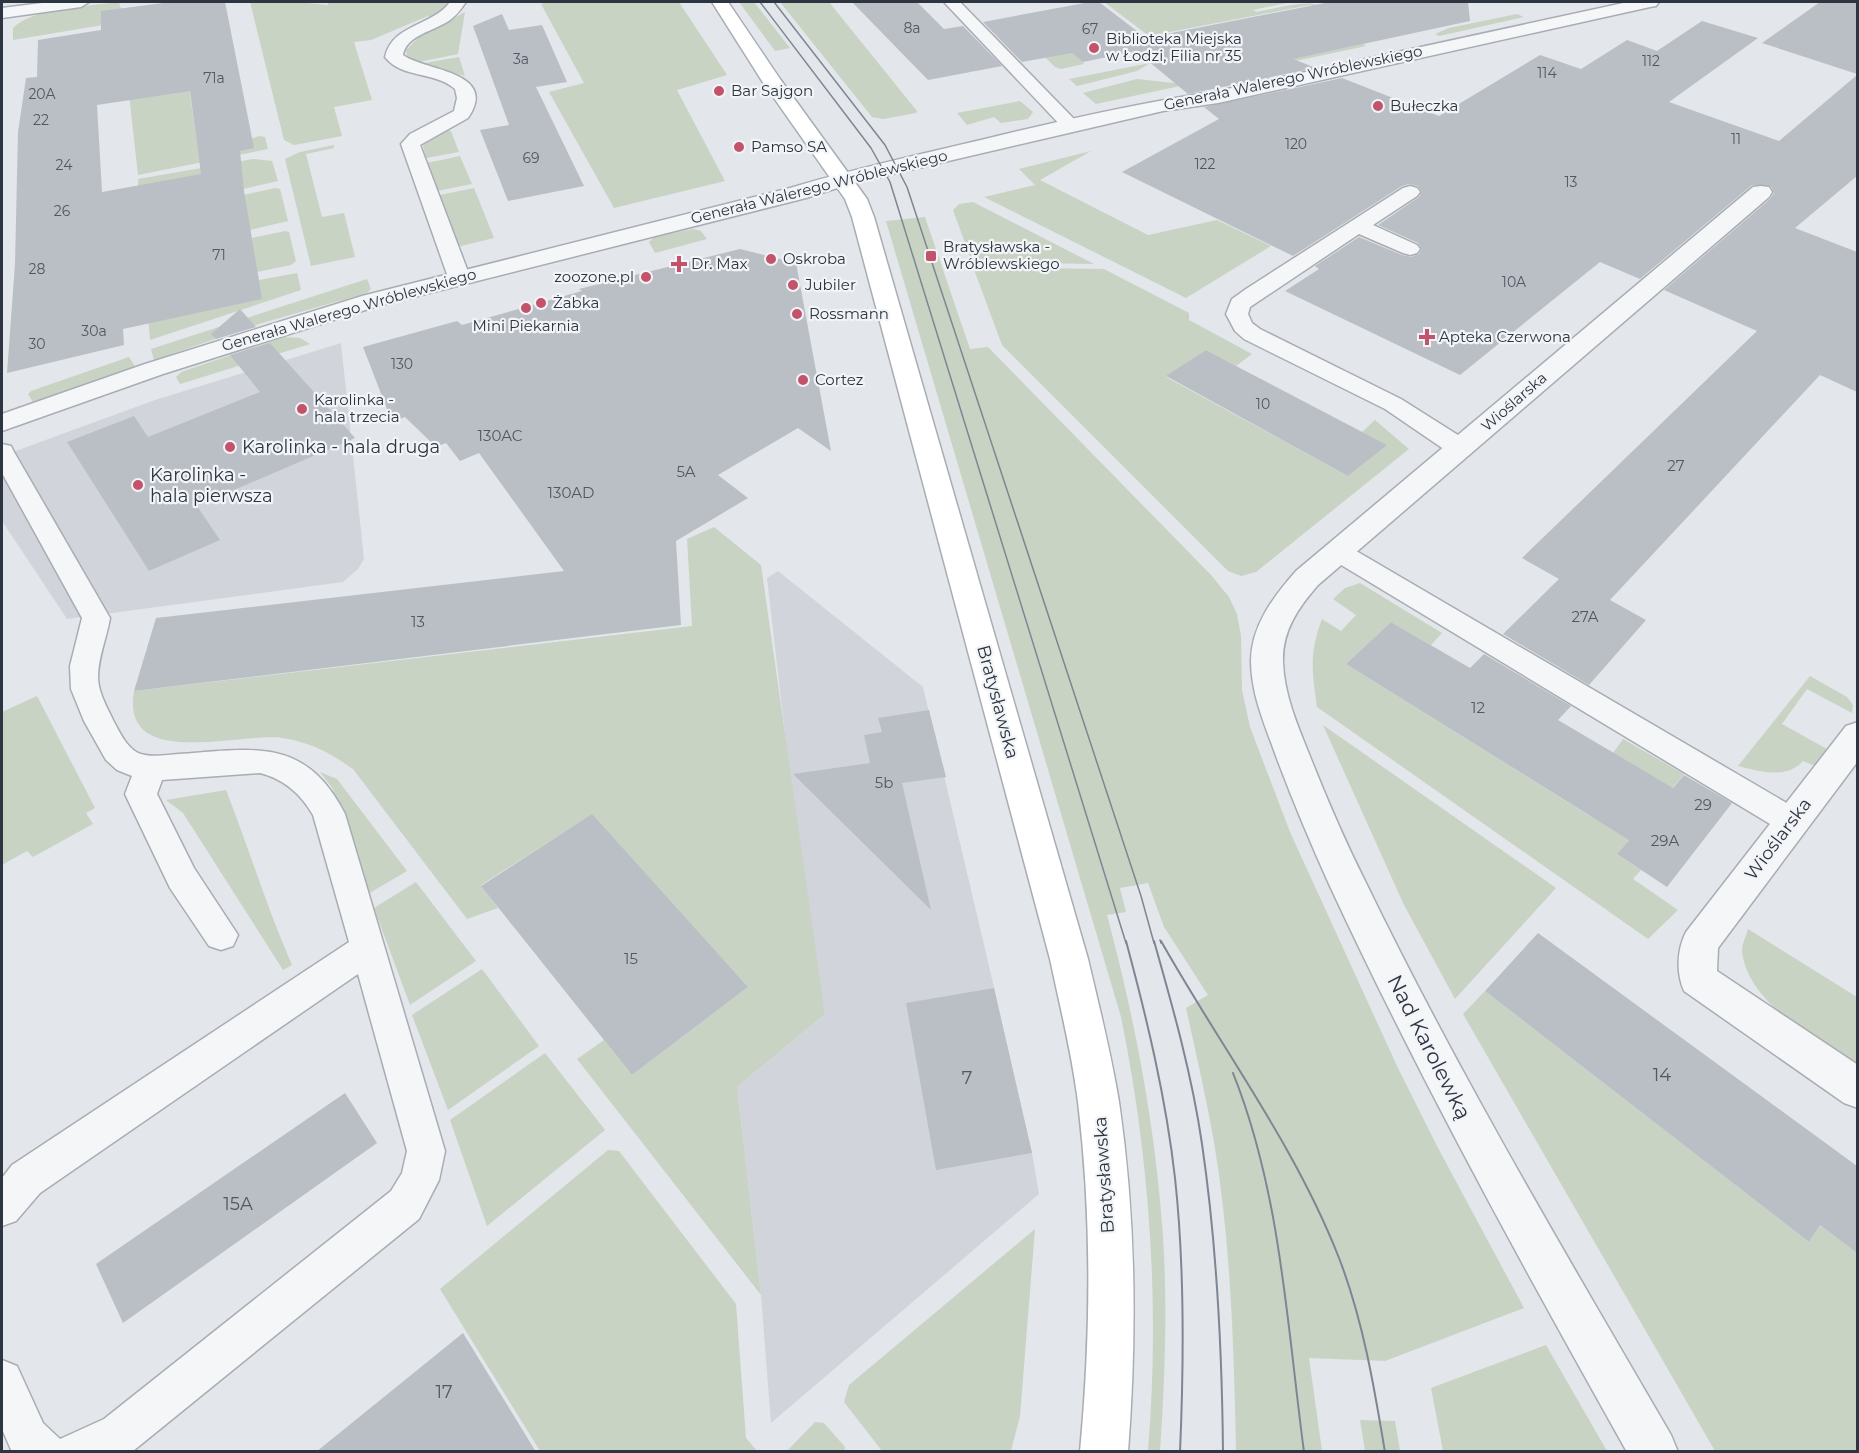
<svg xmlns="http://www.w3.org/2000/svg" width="1859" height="1453" font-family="Montserrat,sans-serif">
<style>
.built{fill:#d1d5db}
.green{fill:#c9d3c4}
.building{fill:#babfc6;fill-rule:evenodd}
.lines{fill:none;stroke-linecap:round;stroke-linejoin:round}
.lane-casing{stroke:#a8adb4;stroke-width:3}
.street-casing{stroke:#a8adb4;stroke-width:3}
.secondary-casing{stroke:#a8adb4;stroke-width:3}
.lane{fill:#f5f6f8;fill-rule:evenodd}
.street{fill:#f5f6f8;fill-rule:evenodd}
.secondary{fill:#fff;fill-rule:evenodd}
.tram-far1{stroke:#7d8692;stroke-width:1.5}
.tram{stroke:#7d8692;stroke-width:2}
.poi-dot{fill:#c3536b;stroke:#f2f4f7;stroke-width:2}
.labels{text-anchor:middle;stroke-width:4.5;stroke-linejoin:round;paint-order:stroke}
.far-number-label{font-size:14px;fill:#505862}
.far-poi-label{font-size:15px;fill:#2c3540;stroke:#f2f4f7;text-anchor:start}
.far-street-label{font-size:15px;fill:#2c3540;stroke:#f2f4f7}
.number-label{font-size:15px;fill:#505862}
.poi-label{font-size:18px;fill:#2c3540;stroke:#f2f4f7;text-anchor:start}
.street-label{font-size:18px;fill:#2c3540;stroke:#f2f4f7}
.near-number-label{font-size:18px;fill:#505862}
.near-street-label{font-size:21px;fill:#2c3540;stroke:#f2f4f7}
</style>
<rect width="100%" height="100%" fill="#e3e6ea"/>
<path class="built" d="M341,343L364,559L358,569L343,582L67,619L2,521V456L155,400Z
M778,571L923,687L986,953L1032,1153L1039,1194L771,1423L761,1295L737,1087L825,1014L793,803L767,578Z"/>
<path class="green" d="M119,2L121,9L177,2L199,158L259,136L265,137L268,149L138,175L121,22L13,40V28C32,8 91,6 119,2Z
M250,2H298L328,5V2H447L448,5L432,18L428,16L371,40L354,42L372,100L334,107L342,136L294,145L284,140Z
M547,2H679L727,75L677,90L725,181L614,208L549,92L584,83L541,4Z
M739,2H754L790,48L775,51Z
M780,2H829L917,111L916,113L883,119L872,117Z
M1104,2H1291L1253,10L1257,12C1269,10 1305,0 1316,5C1317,6 1321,12 1322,13L1310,5L1149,36Z
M465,12L458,54L414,63L407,56L406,50L419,37Z
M1517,14L1524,17L1439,36L1435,34L1449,28Z
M1034,20L1083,62L1084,64L1061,69L1055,67L1012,25Z
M1363,44L1366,46L1096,104L1083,93L1137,79L1174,83Z
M459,57L465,76L419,64Z
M1150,63L1137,71L1077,86L1069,79Z
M1020,101L1033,112L1028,119L1001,123L994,117L967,125L957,113Z
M447,130L451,131L459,152L426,158L423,146L425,143Z
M334,145V148L306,154L322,217L344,213L355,257L311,266L285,159L300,152Z
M1091,151L1040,180L1148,235L1217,220L1271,246L1186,298L984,197L1035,185L1019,169Z
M460,156L472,184L437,191L427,163Z
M253,159L272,161L278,181L243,189L259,280L297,273L301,290L150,340L141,240L138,179Z
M275,188L280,189L288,221L250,230L244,195Z
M474,188L494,238L457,247L440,195Z
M973,202L1094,264L972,262L953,210L959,204Z
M925,217L970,349L988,347L1211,575L1229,597L1237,614L1241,636L1242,690L1250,727L1290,832L1397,1066L1437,1146L1524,1308L1385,1361L1309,1358L1322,1451H1236C1234,1348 1231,1244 1214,1142C1206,1097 1196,1053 1186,1008L1208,995L1164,927L1148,883L1120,888L1126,912L1107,915C1134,1016 1154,1119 1162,1224C1168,1297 1165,1378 1160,1451H1148C1160,1306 1150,1159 1121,1017L886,221Z
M694,229L701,231L707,239L655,253L649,242L654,237Z
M285,231L289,232L296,261L291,265L257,272L252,238Z
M973,267L1104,269L1189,313V320L1252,354L1236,366L1206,350L1166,377L1348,476L1386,445L1362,432L1375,420L1409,449L1256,572L1241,576L1228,571L1002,345Z
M367,279L371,289L367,293L262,323L154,360L151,349Z
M284,337L300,338L310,344L180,384L176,377L181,372Z
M129,357L135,366L33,402L28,394L31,391Z
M714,527L761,565L825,1014L737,1087L761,1295L577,1059L604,1040L632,1075L748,987L591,815L481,885L498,908L467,919L353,769C330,753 310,742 282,738C239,732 120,771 134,691L692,626L687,539Z
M1360,583L1442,633L1431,645L1391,622L1346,664L1593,818L1613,753L1623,739L1684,774L1617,854L1641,870L1633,879L1678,910L1648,939L1317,707C1312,672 1309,653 1322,619L1341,631L1356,615L1333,599L1345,588Z
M1810,676L1847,697L1853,705L1852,713L1807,689L1782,724L1827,749L1815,766L1803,761C1786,780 1759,771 1738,766Z
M37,696L95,808L86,813L93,824L33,857L27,851L2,865V712Z
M1323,725L1556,888L1455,999L1404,905Z
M320,772L337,779L407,871L368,894L333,789Z
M226,790C249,849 267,908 292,965L283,970L183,813L166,800Z
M416,882L476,961L410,1005L374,908Z
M1748,929L1857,997V1067C1818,1039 1748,1005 1742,951C1742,944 1746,936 1748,929Z
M482,969L539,1046L448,1110L412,1015Z
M1485,991L1809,1242L1820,1225L1857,1253V1451H1715L1463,1014Z
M545,1053L605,1130L487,1226L450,1120Z
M608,1150L619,1151L736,1304L746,1438L757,1451H540L440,1289Z
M1035,1229L1020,1416L1011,1451H882L844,1402L849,1385Z
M1546,1345L1607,1451H1443L1431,1388Z
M1360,1420L1395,1421L1400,1451H1365Z
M815,1422L824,1423L845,1447L844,1451H787Z"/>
<path class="building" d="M171,2H225L254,148L240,151L244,191L262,299L123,329L124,345L7,373L15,264L18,132L26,78L37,77L38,40L101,30V11ZM190,91L201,174L102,192L97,105Z
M852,2H917L944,29L963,26L1002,66L928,80Z
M1090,2H1099L1146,38L1330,2H1468L1470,21L1293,59L1316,68L1188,94L1136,51L1083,62L1072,53L1022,62L983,22Z
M1820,2H1857V74L1762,43Z
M502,14L509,30L542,25L567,82L536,87L584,186L508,201L480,130L509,125L473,26Z
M1702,21L1758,38L1669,102L1779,141L1857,75V176L1795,228L1857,252V392L1820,375L1610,600L1646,620L1589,685L1503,634L1559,579L1522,558L1757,331L1664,290L1770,199L1774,193L1771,186L1752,185L1640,279L1600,262L1460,375L1285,291L1319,269L1315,266L1359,237L1402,255L1411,257L1419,254L1422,249L1418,243L1378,225L1419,197L1422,192L1418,186L1409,184L1402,186L1293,256L1122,172L1219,119L1204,107L1342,78L1439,116L1540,55L1581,69L1627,40L1657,51Z
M740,249L796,263L831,451L798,428L718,475L748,498L676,541L681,625L134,691L156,618L564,571L479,453L460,461L446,443L436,447L405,417L392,422L363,347L457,321L462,325L582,291L579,289Z
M240,309L256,327L216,339L211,334Z
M270,343L355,438L197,506L220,540L149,571L67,442L134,416L148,437L260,392L230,355Z
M1206,350L1236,366L1387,445L1348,476L1166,376Z
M1391,622L1470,668L1484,654L1571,706L1558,720L1673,788L1684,775L1732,803L1667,887L1617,854L1629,840L1346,664Z
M929,710L946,777L902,783L931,910L793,774L870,763L864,735L882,732L878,718Z
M592,814L748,987L632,1075L481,886Z
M1538,933L1857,1166V1253L1820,1225L1809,1242L1485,991Z
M994,988L1032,1153L936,1170L906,1003Z
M345,1093L377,1143L123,1323L96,1264Z
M463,1333L536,1452H316Z"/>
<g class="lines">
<defs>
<path id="lane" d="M50,2H89L81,7L2,18V8Z
M450,2H466C461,9 457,15 450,20C435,31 406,35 403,55C424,71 500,71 468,118L420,145L470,277L467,282L459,283L451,282L448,277L401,144L410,134L454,111L457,98L455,89C435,71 402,79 385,57C392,24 433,26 450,2Z
M944,2H960L1077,122L1080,126L1077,130H1065Z
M1410,186L1417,188L1420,192L1417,196L1373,225L1417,245L1420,249L1417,253L1410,255L1403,253L1359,234L1262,299L1250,307L1248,314L1252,323L1260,329L1401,399L1469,442L1472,448L1469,454L1460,456L1451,454L1385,409L1244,339L1235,331L1226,314L1232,299L1246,289L1403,188Z
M2,444L11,446L14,452L110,618C107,637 98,657 98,677C98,692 107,707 113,720C119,731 126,747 138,753C150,758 166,755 179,754C253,749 305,736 345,814L445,1151L439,1180L419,1219L133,1451L12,1452L2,1429V1360L17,1366L43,1423L60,1439L104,1419L391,1191L402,1173L407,1151L358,974L40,1193L16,1221L2,1226V1178L12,1165L349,942L313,815C301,794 284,779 260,773L162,780L157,794L194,868L238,935L233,946L221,950L209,946L170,888L125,794L132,776L117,770L106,760L84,721L71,689L70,666L82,618L2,473Z
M1337,542L1346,545L1802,812L1807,821L1802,830L1791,834L1780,830L1328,557L1324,551L1328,545Z"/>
<path id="street" d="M1628,2H1659L1656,6L1650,7L1218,103L1163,111L850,184L806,198L378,306L163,374L2,431V414L145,364L362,296L790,188C853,169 917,155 981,140C1059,121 1138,103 1218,91Z
M1761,186L1769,187L1772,192L1769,197L1318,585C1298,608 1282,631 1283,662C1284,694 1297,724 1309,754C1326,797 1344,839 1365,881C1457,1071 1565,1253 1671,1435L1678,1452H1627C1522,1265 1419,1078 1329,884C1310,842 1292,799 1276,756C1265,725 1251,694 1251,661C1251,626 1274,596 1296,571L1753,187Z
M1858,722V761L1718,948L1717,971L1858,1065V1108L1844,1103L1684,991C1676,973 1677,950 1686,932L1846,726Z"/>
<path id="secondary" d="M712,2H728L780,79L867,199L874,217L1088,959C1099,1006 1111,1053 1119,1102C1136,1218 1137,1335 1128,1452H1080C1091,1335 1092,1218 1078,1102C1072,1054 1060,1006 1050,959L852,217L845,199L762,81Z"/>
</defs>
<use href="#lane" class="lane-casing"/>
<use href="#street" class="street-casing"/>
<use href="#secondary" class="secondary-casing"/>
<use href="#lane" class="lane"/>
<use href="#street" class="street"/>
<use href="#secondary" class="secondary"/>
<path class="tram-far1" d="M760,2L871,148L890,182L1126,943
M774,2L885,145L907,187L1141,896L1154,943
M1160,940L1161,943"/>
<path class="tram" d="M1126,941C1147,1019 1166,1098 1175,1178C1185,1269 1184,1361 1180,1452
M1154,941C1173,1008 1192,1075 1202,1144C1217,1246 1222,1349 1223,1452
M1161,941C1220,1046 1295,1145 1339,1258C1363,1320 1374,1386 1385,1452
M1233,1073C1281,1193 1287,1325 1304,1452"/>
</g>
<g class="poi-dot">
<circle cx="1094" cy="48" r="6"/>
<circle cx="719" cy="91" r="6"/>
<circle cx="1378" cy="106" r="6"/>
<circle cx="739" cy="147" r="6"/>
<rect x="925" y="250" width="12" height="12" rx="3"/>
<circle cx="771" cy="259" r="6"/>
<path d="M676 255h6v6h6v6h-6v6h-6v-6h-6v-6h6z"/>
<circle cx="646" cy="277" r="6"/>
<circle cx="793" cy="285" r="6"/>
<circle cx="541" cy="303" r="6"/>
<circle cx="526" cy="308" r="6"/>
<circle cx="797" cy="314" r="6"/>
<path d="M1424 328h6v6h6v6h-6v6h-6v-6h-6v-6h6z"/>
<circle cx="803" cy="380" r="6"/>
<circle cx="302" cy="409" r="6"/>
<circle cx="230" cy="447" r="6"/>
<circle cx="138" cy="485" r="6"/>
</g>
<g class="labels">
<g class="far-number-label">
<text x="912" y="33">8a</text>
<text x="1090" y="34">67</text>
<text x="521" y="64">3a</text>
<text x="1651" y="66">112</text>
<text x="1547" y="78">114</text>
<text x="214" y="83">71a</text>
<text x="42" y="99">20A</text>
<text x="41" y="125">22</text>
<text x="1736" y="144">11</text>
<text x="1296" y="149">120</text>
<text x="531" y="163">69</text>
<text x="1205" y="169">122</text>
<text x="64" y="170">24</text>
<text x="1571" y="187">13</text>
<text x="62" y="216">26</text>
<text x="219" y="260">71</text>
<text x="37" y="274">28</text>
<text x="1514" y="287">10A</text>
<text x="94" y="336">30a</text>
<text x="37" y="349">30</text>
<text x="402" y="369">130</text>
<text x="1263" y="409">10</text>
</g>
<g class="far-poi-label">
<text x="1106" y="44">Biblioteka Miejska<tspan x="1106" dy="17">w Łodzi, Filia nr 35</tspan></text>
<text x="731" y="96">Bar Sajgon</text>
<text x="1390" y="111">Bułeczka</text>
<text x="751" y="152">Pamso SA</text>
<text x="943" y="252">Bratysławska -<tspan x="943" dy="17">Wróblewskiego</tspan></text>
<text x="783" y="264">Oskroba</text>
<text x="691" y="269">Dr. Max</text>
<text x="634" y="282" text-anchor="end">zoozone.pl</text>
<text x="805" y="290">Jubiler</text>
<text x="553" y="308">Żabka</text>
<text x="809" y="319">Rossmann</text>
<text x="526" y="331" text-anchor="middle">Mini Piekarnia</text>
<text x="1439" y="342">Apteka Czerwona</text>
<text x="815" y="385">Cortez</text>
<text x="314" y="405">Karolinka -<tspan x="314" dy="17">hala trzecia</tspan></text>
</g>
<g class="far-street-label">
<text transform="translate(1293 78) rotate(-12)" y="5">Generała Walerego Wróblewskiego</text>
<text transform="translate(819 187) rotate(-14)" y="5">Generała Walerego Wróblewskiego</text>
<text transform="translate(349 310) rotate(-16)" y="5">Generała Walerego Wróblewskiego</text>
<text transform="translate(1514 402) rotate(-41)" y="5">Wioślarska</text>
</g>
<g class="number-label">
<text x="500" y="441">130AC</text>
<text x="1676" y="471">27</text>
<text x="686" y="477">5A</text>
<text x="571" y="498">130AD</text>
<text x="1585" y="622">27A</text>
<text x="418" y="627">13</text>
<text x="1478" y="713">12</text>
<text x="884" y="788">5b</text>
<text x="1703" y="810">29</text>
<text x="1665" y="846">29A</text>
<text x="631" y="964">15</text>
</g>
<g class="poi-label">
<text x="242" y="453">Karolinka - hala druga</text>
<text x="150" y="481">Karolinka -<tspan x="150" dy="21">hala pierwsza</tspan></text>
</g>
<g class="street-label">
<text transform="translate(998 702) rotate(75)" y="6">Bratysławska</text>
<text transform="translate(1778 839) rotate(-53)" y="6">Wioślarska</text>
<text transform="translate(1104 1175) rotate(-94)" y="6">Bratysławska</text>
</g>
<g class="near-number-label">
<text x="1662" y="1081">14</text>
<text x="967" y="1084">7</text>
<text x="238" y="1210">15A</text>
<text x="444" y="1398">17</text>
</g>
<g class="near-street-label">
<text transform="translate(1429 1047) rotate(63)" y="7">Nad Karolewką</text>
</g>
</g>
<rect width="1859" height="1453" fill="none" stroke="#2c3540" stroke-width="6"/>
</svg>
